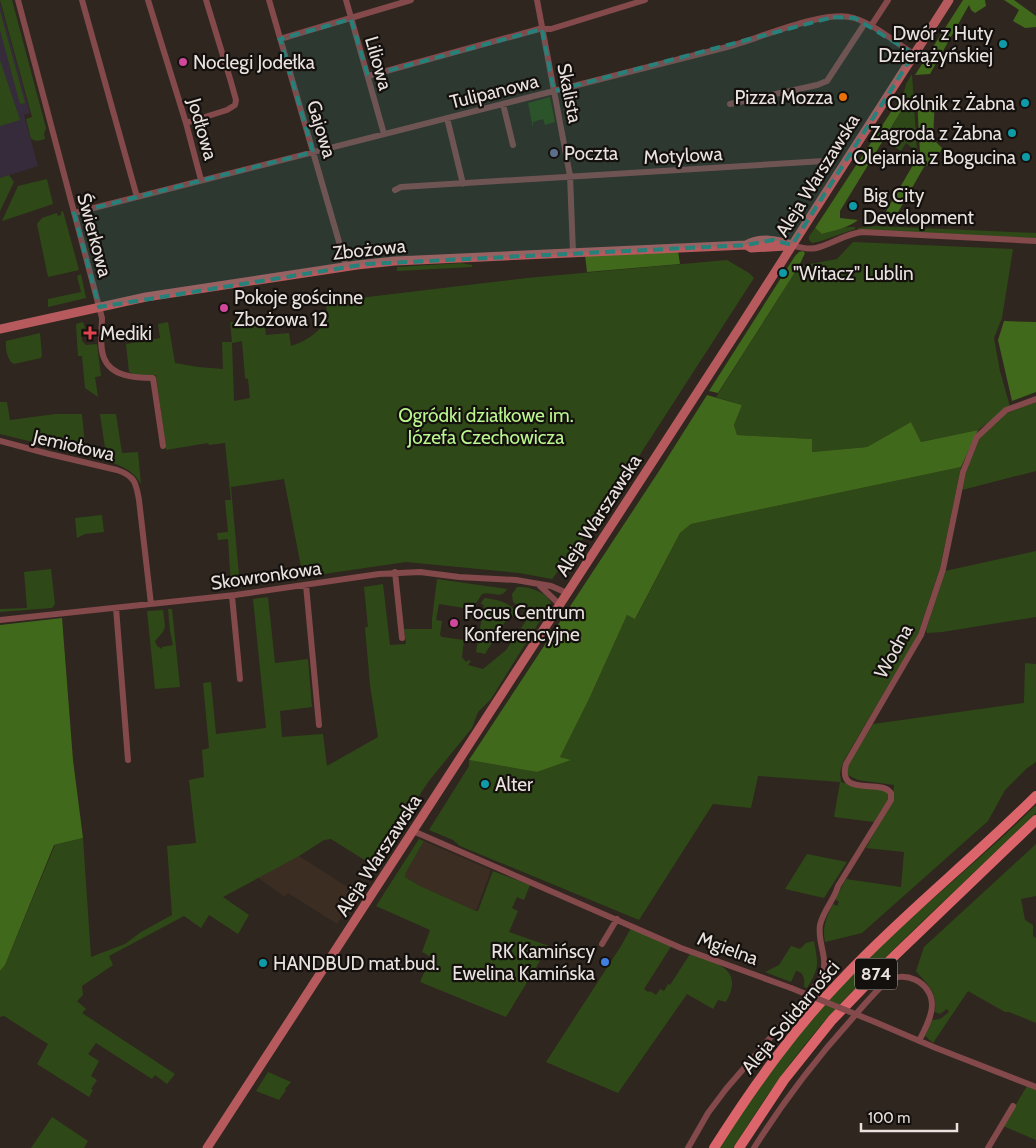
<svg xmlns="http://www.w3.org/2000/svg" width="1036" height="1148" font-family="Cabin,sans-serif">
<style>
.built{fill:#3b2d22}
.education{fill:#352b3a}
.green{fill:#2e4917;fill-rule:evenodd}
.forest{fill:#40691b}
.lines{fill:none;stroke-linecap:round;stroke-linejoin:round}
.street{stroke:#83494b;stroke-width:6}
.secondary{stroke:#b65a5d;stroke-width:9}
.primary{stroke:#dc656b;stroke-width:10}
.street-bridge{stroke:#83494b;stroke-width:6}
.marked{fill:#258179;fill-opacity:0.2;stroke:#258179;stroke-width:4;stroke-dasharray:10 6;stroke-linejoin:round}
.culture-dot{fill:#0f9aa8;stroke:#14100d;stroke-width:2}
.hotel-dot{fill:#d1479c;stroke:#14100d;stroke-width:2}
.food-dot{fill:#e8710a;stroke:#14100d;stroke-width:2}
.service-dot{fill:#5c6f8a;stroke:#14100d;stroke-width:2}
.health-dot{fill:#e0444e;stroke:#14100d;stroke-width:2}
.shop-dot{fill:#3f7fe0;stroke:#14100d;stroke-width:2}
.labels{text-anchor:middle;stroke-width:4.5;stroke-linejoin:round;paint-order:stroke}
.shield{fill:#14100d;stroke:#a9a39f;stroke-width:1}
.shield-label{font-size:18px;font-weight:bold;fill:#e9e2de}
.poi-label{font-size:19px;fill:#e9e2de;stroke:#14100d;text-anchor:start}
.street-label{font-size:19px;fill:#e9e2de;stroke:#14100d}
.park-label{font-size:19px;fill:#baf58e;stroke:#14100d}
</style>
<rect width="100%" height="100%" fill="#2f261f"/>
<path class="built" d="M424,841L491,870L476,911L420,886L405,877V874Z
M299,856L357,893L337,924L288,893L285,897L257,877Z"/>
<path class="education" d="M0,3L30,113L24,115L38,166L0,178Z"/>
<path class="green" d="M0,0H12L46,128L44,134L45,139L37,141L31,139L26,119L32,117Z
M0,11L25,103L20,104L0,30Z
M0,60L20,120L0,126Z
M912,74L917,152L906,143L901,151L884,140L906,103V94L904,92L906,84Z
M550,97L555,122L545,125L543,119L533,122V128L528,103Z
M9,175L14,182L0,211V178Z
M47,179L53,204L2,221L18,186Z
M63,211L79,270L48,277L37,224L42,218L57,213L58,216L61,215V212Z
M875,226L1036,233V241L857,233L858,228Z
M850,227H855V229L821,241L812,243L809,240V236L815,228L822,234L839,228Z
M853,242L1013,249L1002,318L994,338L1000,371L1010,407L978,430L921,442L911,422L867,447L811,452V439L737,435L734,425L742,405L716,397L799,266L837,259Z
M727,260L749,273L754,278L599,518L552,579L519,573L406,562L303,577L284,479L231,487L240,586L231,587L228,539L218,540L217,533L228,532L225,500H231L225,443L209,445L208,443L166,450L156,375H134L129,372L126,344L160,338L158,324L168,322L175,363L198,367L223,369L222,342H232L230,322L245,321V323L264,321L266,335L289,333L291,346C307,341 317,333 327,321L326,302L527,278ZM242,341L245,378L248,379L250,398L234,401L232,343Z
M461,263L472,265V267L397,271V267Z
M81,274L86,298L48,307V299L81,292L77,276Z
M83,322L85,328L81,329L82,341L86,345L97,344L101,376L95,377L98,397L85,388L82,356H78L76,324Z
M40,333L42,355L41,358L14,364C7,361 5,347 6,341Z
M0,402H7L10,420L56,414H82L86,455L0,434Z
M1036,402V471L962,490L966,472L980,438L1007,413Z
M100,414H116L122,453L138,452L141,484C133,470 122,466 107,461Z
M961,467L940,568L917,637L843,762L840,773L841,782L848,784L883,788L889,795V798L874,822L834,817L840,782L758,776L751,808L713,804L639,920L460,846L453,840L429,830L469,766V760L537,772L570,760L560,757L589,699L627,615L636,618L680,533L691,524Z
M102,515L104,532L85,534L77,538L75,518Z
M1036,551V617L942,632L927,633L926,630L945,571Z
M51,569L55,604L52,608L0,612V609L27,608L24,572Z
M437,579L507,589C501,600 492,591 482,594L476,603H473L470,609L439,604L436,620L442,621L440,635L442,637L464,640L462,657L466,662L469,660L471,661L468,665L483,669L506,650L530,615L513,602L512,594L517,587C528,586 547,592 551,603L491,699L478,712L472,728L428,782L374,866L331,839L324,840L299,856L223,897L249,915L238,934L209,915L201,928L184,916L109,956L113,965L82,986L83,995L77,1001L86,1009L82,1013L175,1074L167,1084L155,1075L152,1079L96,1043L88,1054L99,1061L91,1076L97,1080L91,1089L93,1090L89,1097L37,1064L48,1044L4,1016L0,1017V971L5,965L55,845L83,838L91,957L125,944L141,932L172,915L167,846L196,843L189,780L204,777L202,750L209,748L203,683L211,682L216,734L266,728L253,599L268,597L275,663L308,659L312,707L280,711L282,737L323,734L327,766L378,737L370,685L365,627H368L364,587L383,584L390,645L406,644L404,629H432V619Z
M485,598C497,600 511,602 516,613L515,617L510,614L485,654L476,652L484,605L481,604L482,601Z
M168,609H172L180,687L155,689L147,611L163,610L165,626L163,632L155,641L157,646L162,649V647L173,645L170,631Z
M1025,663L1036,664V762L1026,769L1005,790L988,821L862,933L825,942C822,927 826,918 833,904L837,906L839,902L835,899L846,879L901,887L904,852L866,848L893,799L894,785L858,780L848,775L847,770L848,765L873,724L1024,703Z
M1036,805V813C972,876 904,936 842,1002C800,1046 765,1097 733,1148H717C758,1084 804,1023 857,969C914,911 979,862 1036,805Z
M419,839L424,841L405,874V877L420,886L476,911H478L493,871L530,885L524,900L517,897L512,908L518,911L509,932L549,946L506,1017L420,982L431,957L422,952L430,930L376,906Z
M1036,844V896L1021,899L1025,920L1033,925V936L1036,938V1023L1009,1012H1005L968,991L933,1043L925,1036L932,1020L940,1019L949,1012L947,1009L940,1014L935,1012C937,990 928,986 916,971L924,947Z
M807,854L847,862L824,898L785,889Z
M631,928L672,945L644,989L648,992L650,991L656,995L660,989L664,991L668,984L670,985L690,954C716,963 745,968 726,1002L718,1000L713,1009L687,994L618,1093L546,1062L621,946Z
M814,941C818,964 820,967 807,988L804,987C805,980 804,972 796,971L791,982L765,972L779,965L791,946L800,949L806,943Z
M268,1072L291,1082L285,1089L286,1090L279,1100L256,1091Z
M1027,1086L1036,1089V1140L1003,1126Z
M52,1117L88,1141L84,1148H31Z"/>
<path class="forest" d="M963,0H985L986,6L975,13L971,10L969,5L930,74L915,75Z
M1004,0H1014L1036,16V27L1025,28L1013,21L1019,10Z
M904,92L906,94V103L840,211V218L858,220C848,228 835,230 822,234L815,228Z
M935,98L933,139L942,148L936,161L924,167L897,214L885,213L920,153L917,100Z
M678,251L680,264L587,272L585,255Z
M803,251L805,253L799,266L718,393L709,391L795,256L799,252Z
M1004,321L1036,322V392L1012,401L998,340Z
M707,395L742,405L734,425L737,435L812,439V452L867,447L911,422L921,442L978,430L961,467L691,524L680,533L635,619L627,615L589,699L560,757L571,760L537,772L469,760L659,471Z
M62,618L73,760L83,838L54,845L5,965L0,971V625Z"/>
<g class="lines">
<path class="street" d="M18,0L102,318C102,330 99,347 104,358C111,377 137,378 153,378L163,446
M82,0L137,197
M148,0L186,123L201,180
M269,0L346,266
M346,0L384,134
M537,0L570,176L573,252
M871,26L888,0
M280,39L411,0
M368,76L539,29H551L645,0
M503,104L513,145
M730,104L817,85L827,81L865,23
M447,118L463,184
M186,123L227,110L235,105L236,100L231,82L206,0
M395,190L401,187L824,161
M74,213L727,47C758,39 824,9 854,18C874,24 896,43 914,54
M792,245C799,247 808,250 816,248C832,244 845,234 862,232L1036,241
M0,441L49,454L117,470C135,476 136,483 139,500L151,604
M395,572L402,638
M538,584L559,604
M306,585L319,725
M232,596L240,679
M116,608L128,760
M0,620L235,595L379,574L420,572L459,577L516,580L551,586L567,593
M413,831L681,948L791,988
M602,944L617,919
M875,1022L936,1048L1036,1087
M688,1148L708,1113L726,1089L821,979C830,958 817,945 820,925C823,911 834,900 838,886L891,800V793C880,778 837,798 846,764L921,635L943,569L963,472L977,437L1006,410L1036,399
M754,1148C783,1102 815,1060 851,1020C862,1007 873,994 885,983C903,968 932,982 932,1005C932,1017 924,1031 919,1041
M988,1148L1013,1106"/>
<path class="secondary" d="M746,245L751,248L786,246
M0,329L146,297L357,265L395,261L746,245C761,237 776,240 792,245
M207,1148L740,327L949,0"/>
<path class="primary" d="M714,1148C754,1085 796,1026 848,973C907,911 975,857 1036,796
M739,1148L784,1080L832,1020L885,965L1036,820"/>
<path class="street-bridge" d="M791,988L875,1022"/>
</g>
<path class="marked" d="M833,17L855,18L914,54L792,245L773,240L746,245L367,264L99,307L74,213L313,152L280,39L351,19L368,76L542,29L554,91Z"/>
<g class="culture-dot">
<circle cx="1003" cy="44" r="5"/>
<circle cx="1025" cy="103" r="5"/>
<circle cx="1012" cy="133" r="5"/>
<circle cx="1026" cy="157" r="5"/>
<circle cx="853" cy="206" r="5"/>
<circle cx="783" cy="273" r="5"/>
<circle cx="485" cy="784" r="5"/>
<circle cx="263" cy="963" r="5"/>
</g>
<g class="hotel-dot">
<circle cx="183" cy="62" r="5"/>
<circle cx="224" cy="308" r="5"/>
<circle cx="454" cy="623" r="5"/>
</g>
<circle class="food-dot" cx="843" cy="97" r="5"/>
<circle class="service-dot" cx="554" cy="153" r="5"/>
<path class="health-dot" d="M87.5 325.5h5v5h5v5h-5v5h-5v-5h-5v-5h5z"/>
<circle class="shop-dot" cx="605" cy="962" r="5"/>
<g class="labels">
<rect class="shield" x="855" y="958.5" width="42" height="31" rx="4"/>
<g class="shield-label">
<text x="876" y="980">874</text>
</g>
<g class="poi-label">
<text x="993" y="40" text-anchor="end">Dwór z Huty<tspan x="993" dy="22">Dzierążyńskiej</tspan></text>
<text x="193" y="69">Noclegi Jodełka</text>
<text x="833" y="104" text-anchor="end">Pizza Mozza</text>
<text x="1015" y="110" text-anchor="end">Okólnik z Żabna</text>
<text x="1002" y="140" text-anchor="end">Zagroda z Żabna</text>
<text x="564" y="160">Poczta</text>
<text x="1016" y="164" text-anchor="end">Olejarnia z Bogucina</text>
<text x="863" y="202">Big City<tspan x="863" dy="22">Development</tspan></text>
<text x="793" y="280">"Witacz" Lublin</text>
<text x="234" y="304">Pokoje gościnne<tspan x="234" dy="22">Zbożowa 12</tspan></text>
<text x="100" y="340">Mediki</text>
<text x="464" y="619">Focus Centrum<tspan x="464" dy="22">Konferencyjne</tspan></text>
<text x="495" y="791">Alter</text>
<text x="595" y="958" text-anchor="end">RK Kamińscy<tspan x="595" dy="22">Ewelina Kamińska</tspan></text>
<text x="273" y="970">HANDBUD mat.bud.</text>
</g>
<g class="street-label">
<text transform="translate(379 63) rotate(74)" y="7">Liliowa</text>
<text transform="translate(494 91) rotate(-14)" y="7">Tulipanowa</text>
<text transform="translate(570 93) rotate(79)" y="7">Skalista</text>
<text transform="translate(203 129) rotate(74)" y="7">Jodłowa</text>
<text transform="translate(322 129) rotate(73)" y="7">Gajowa</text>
<text transform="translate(683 155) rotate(-3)" y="7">Motylowa</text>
<text transform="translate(817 175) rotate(-58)" y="7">Aleja Warszawska</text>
<text transform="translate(95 235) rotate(75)" y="7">Świerkowa</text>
<text transform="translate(369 249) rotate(-6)" y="7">Zbożowa</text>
<text transform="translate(74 445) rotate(13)" y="7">Jemiołowa</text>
<text transform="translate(598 515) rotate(-57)" y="7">Aleja Warszawska</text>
<text transform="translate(266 575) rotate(-8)" y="7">Skowronkowa</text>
<text transform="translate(893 651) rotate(-61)" y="7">Wodna</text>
<text transform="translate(378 855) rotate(-57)" y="7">Aleja Warszawska</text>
<text transform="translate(728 948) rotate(20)" y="7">Mgielna</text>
<text transform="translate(790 1017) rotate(-50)" y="7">Aleja Solidarności</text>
</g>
<g class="park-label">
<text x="486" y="422">Ogródki działkowe im.<tspan x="486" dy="22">Józefa Czechowicza</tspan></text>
</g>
</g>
<path d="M861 1123v8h96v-8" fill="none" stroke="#e9e2de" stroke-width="2.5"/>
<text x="868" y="1123" font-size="15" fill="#e9e2de" stroke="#14100d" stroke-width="4" paint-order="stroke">100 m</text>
</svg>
